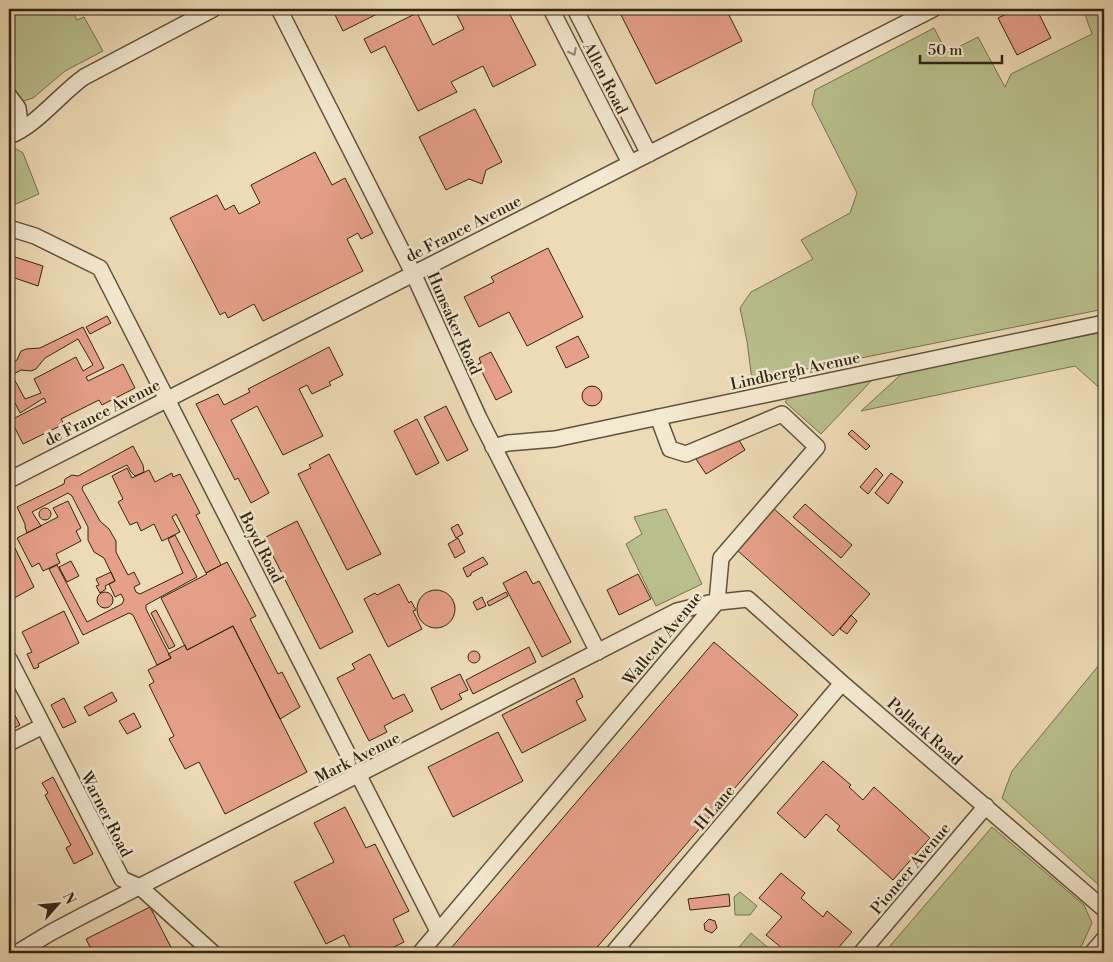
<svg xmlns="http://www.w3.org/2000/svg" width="1113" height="962" font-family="'Libre Bodoni',serif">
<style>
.green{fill:#b9c08e;stroke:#767250}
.building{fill:#e6a08a;stroke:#322512;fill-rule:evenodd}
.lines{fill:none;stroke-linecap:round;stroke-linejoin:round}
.minor-casing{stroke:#61523b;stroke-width:18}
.minor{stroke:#f3e8d0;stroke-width:15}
.oneway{stroke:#928671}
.labels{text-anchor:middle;stroke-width:5;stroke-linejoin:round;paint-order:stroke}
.street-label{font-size:16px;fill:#322512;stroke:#f3e8d0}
</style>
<rect width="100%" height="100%" fill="#eddbb7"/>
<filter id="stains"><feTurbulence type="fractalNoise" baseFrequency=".004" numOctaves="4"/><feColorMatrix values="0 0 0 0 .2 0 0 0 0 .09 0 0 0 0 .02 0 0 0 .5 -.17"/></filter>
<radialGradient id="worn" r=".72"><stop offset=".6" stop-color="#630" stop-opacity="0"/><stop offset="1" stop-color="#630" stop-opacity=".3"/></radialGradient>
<path class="green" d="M9,9H32L41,13L52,9H71L77,20L84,17L103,51L65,71L33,98L24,101L9,87Z
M1083,9H1104V309L752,380L747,341L740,308L751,292L813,259L801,240L850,213L857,193L812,104L815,90L934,28L947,53L978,37L1005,87L1011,74L1092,34Z
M13,147L23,153L39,194L9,207V149Z
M1104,332V392L1075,366L861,411L906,370Z
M874,378L821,434L785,402L791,395Z
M666,509L702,584L656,606L626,544L642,534L634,517Z
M1104,659V887H1101L1002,798L1012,771Z
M992,827L1084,905L1092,923L1082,945L1075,953H884Z
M740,892L757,906L750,915H735L734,897Z
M751,933L773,952L772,953H734Z"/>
<path class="building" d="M332,9H387L343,31Z
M454,9H507L536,65L493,87L483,66L451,82L457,92L418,111L385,46L371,53L364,39L417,13L433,45L464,29Z
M618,9H726L742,41L656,84Z
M1017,9H1051L1039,14L1051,38L1017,55L998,18Z
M475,109L502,162L486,170L482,184L469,179L446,190L419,137Z
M315,152L332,185L345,178L373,233L361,239L358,233L347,239L363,271L263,321L254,304L228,318L225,312L220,315L170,218L217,195L225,210L234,205L239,214L260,203L251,185Z
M548,248L583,317L527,346L509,312L479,327L464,297L494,282L491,277Z
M12,256L43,266L38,286L9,276Z
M107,316L111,323L90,334L86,327Z
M83,327L104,368L86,377L88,381L123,364L135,388L102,405L99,400L61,419L64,424L23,444L11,420L46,402L44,398L20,413L9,391V364L17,360L21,351L26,349L40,348ZM78,339L93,365L83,371L76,357L34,379L41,393L25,399L12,375L21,370L31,371L36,369L45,358Z
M578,336L589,357L566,368L556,347Z
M329,347L343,375L329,382L331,385L312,394L307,385L299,389L323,436L283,455L257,406L231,420L269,493L251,503L238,478L235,480L196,404L218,394L224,405L250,392L248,389Z
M491,352L512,392L496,400L478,364L481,363L479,358Z
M582 396a10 10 0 1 1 20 0a10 10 0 1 1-20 0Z
M446,406L468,450L447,461L424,417Z
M417,419L439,463L416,475L394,431Z
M852,430L870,446L866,450L848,434Z
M737,437L745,450L706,474L696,459Z
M133,446L143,465L144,472L135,476L131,472L127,465L83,486L82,489L100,521L109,529L116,541V552L128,575L134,572L140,584L134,587L136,592L140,594L183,573L168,539L175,535L197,577L146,605V609L171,658L157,665L133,615L129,613L83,635L49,569L57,565L87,622L122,604L124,600L121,594L115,597L109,584L115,581L104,558L94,552L88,540V527L72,496L68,493L32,512L41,526L27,533L25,527V524L17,507L64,484L65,479L72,475L78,476Z
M329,454L381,554L347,570L298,474L311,468L309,465Z
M127,468L132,478L149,470L155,482L172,473L173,477L180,474L200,513L196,515L221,565L206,573L176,514L172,517L180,532L162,541L154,524L141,531L137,522L130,525L118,502L123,499L112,476Z
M876,468L883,475L868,494L860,487Z
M891,473L903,482L888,504L875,493Z
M68,501L81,528L76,531L81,541L56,554L60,563L43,571L39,563L32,567L17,538L58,517L53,508Z
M805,504L852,545L841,558L793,517Z
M39 514a6 6 0 1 1 12 0a6 6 0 1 1-12 0Z
M774,509L870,594L833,636L738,551Z
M297,521L353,632L320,649L264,538Z
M458,524L463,534L456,538L451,528Z
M9,536L34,587L9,601Z
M458,538L465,552L455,558L448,544Z
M483,557L488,564L471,573V575L467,577L463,568Z
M71,561L79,576L67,582L59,567Z
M227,562L256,616L250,619L278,674L282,672L300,707L280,719L233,626L187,650L161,598L207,574L206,573Z
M526,571L533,584L539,581L571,642L542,657L503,583Z
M111,572L115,581L105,586L106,589L100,593L96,586L99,585L96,579Z
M638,574L651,599L619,615L607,590Z
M399,584L409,603L411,601L416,610L413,611L422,629L388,647L364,599L375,593L377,595Z
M417 609a19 19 0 1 1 38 0a19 19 0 1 1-38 0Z
M97 600a8 8 0 1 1 16 0a8 8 0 1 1-16 0Z
M506,592L508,596L489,606L487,602Z
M482,597L486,606L477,610L473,602Z
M156,610L175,646L169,649L151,613Z
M64,611L79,643L38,664L39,667L34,669L27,654L32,652L22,632Z
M851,615L857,621L847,634L840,629Z
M233,626L307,772L225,814L199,762L185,769L169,739L174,736L149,685L154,682L148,670L171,658L168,654L185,645L187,650Z
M714,642L798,715L592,953H459L452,947Z
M529,647L536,662L473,694L466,680Z
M468 657a6 6 0 1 1 12 0a6 6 0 1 1-12 0Z
M370,654L393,699L404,694L413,711L384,726L387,732L369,741L337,678L355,669L352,664Z
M460,674L468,690L459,694L462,699L441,710L431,688Z
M574,678L583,697L576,701L586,720L522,753L502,715Z
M112,692L117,701L89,716L84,707Z
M64,698L76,722L63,728L51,705Z
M9,704L20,725L9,731Z
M134,713L141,727L127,734L119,721Z
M498,732L523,781L453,817L428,767Z
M823,761L851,785L849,787L863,800L874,787L930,838L893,880L837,830L840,826L826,814L805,838L777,813Z
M53,777L93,854L74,864L66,848L71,845L45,795L48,793L42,783Z
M345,807L366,848L375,844L409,911L393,919L404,942L382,953H353L344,935L326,944L294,882L334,862L314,823Z
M781,873L805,893L801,898L823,917L827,911L852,932L834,953H788L766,935L782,917L759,898Z
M729,894L730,906L690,910L688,899Z
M150,907L174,953H93L86,939Z
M709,919L715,921L717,928L712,933L705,930L704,924Z"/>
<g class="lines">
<defs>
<path id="minor" d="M279,9L413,273L479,418L598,652
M551,9L630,163
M575,9L649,154
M9,96L18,108L21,130
M9,136C36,126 60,94 84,77L213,9
M9,228L35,236L100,268L438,931
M493,447L508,443L555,439L1104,323
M9,480L933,9
M9,659L122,879L140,887L213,953
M9,743L43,726
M17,953L50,933L84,915L677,611L709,603L748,599L842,683L1104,909
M420,953L717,602L721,558L817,447L782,414L686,454L670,449L658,417
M613,953L842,683
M861,953L986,806
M1092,953L1104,939"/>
</defs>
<use href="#minor" class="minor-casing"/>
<use href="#minor" class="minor"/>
</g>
<defs><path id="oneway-chevron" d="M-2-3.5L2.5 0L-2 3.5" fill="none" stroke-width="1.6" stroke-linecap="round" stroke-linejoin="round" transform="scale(1.25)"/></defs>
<use class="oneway" href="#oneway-chevron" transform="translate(573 52) rotate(63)"/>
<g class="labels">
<g class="street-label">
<text transform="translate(606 78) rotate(63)" y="6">Allen Road</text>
<text transform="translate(463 228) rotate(-27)" y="6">de France Avenue</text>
<text transform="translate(455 323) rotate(66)" y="6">Hunsaker Road</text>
<text transform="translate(795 370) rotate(-12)" y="6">Lindbergh Avenue</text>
<text transform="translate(102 412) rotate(-27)" y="6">de France Avenue</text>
<text transform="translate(262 547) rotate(63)" y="6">Boyd Road</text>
<text transform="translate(662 638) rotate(-51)" y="6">Wallcott Avenue</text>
<text transform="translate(925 731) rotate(41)" y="6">Pollack Road</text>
<text transform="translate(357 757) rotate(-27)" y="6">Mark Avenue</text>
<text transform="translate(714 807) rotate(-50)" y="6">H Lane</text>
<text transform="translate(107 814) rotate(63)" y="6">Warner Road</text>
<text transform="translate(910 868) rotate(-50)" y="6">Pioneer Avenue</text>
</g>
</g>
<rect width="1113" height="962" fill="none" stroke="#eddbb7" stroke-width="30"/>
<rect x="10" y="10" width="1093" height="942" fill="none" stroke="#322512" stroke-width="2.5"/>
<rect x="15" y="15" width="1083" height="932" fill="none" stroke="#322512"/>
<g transform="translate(58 904) rotate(63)" stroke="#f3e8d0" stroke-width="4" paint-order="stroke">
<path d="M0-4L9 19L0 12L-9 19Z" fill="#322512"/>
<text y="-8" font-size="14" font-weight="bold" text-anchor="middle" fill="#322512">N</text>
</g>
<path d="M920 55v8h82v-8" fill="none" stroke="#322512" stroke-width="2.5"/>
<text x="928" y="55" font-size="15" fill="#322512" stroke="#f3e8d0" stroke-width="4" paint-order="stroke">50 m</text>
<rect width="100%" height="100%" filter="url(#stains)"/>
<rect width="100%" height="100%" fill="url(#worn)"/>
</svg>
